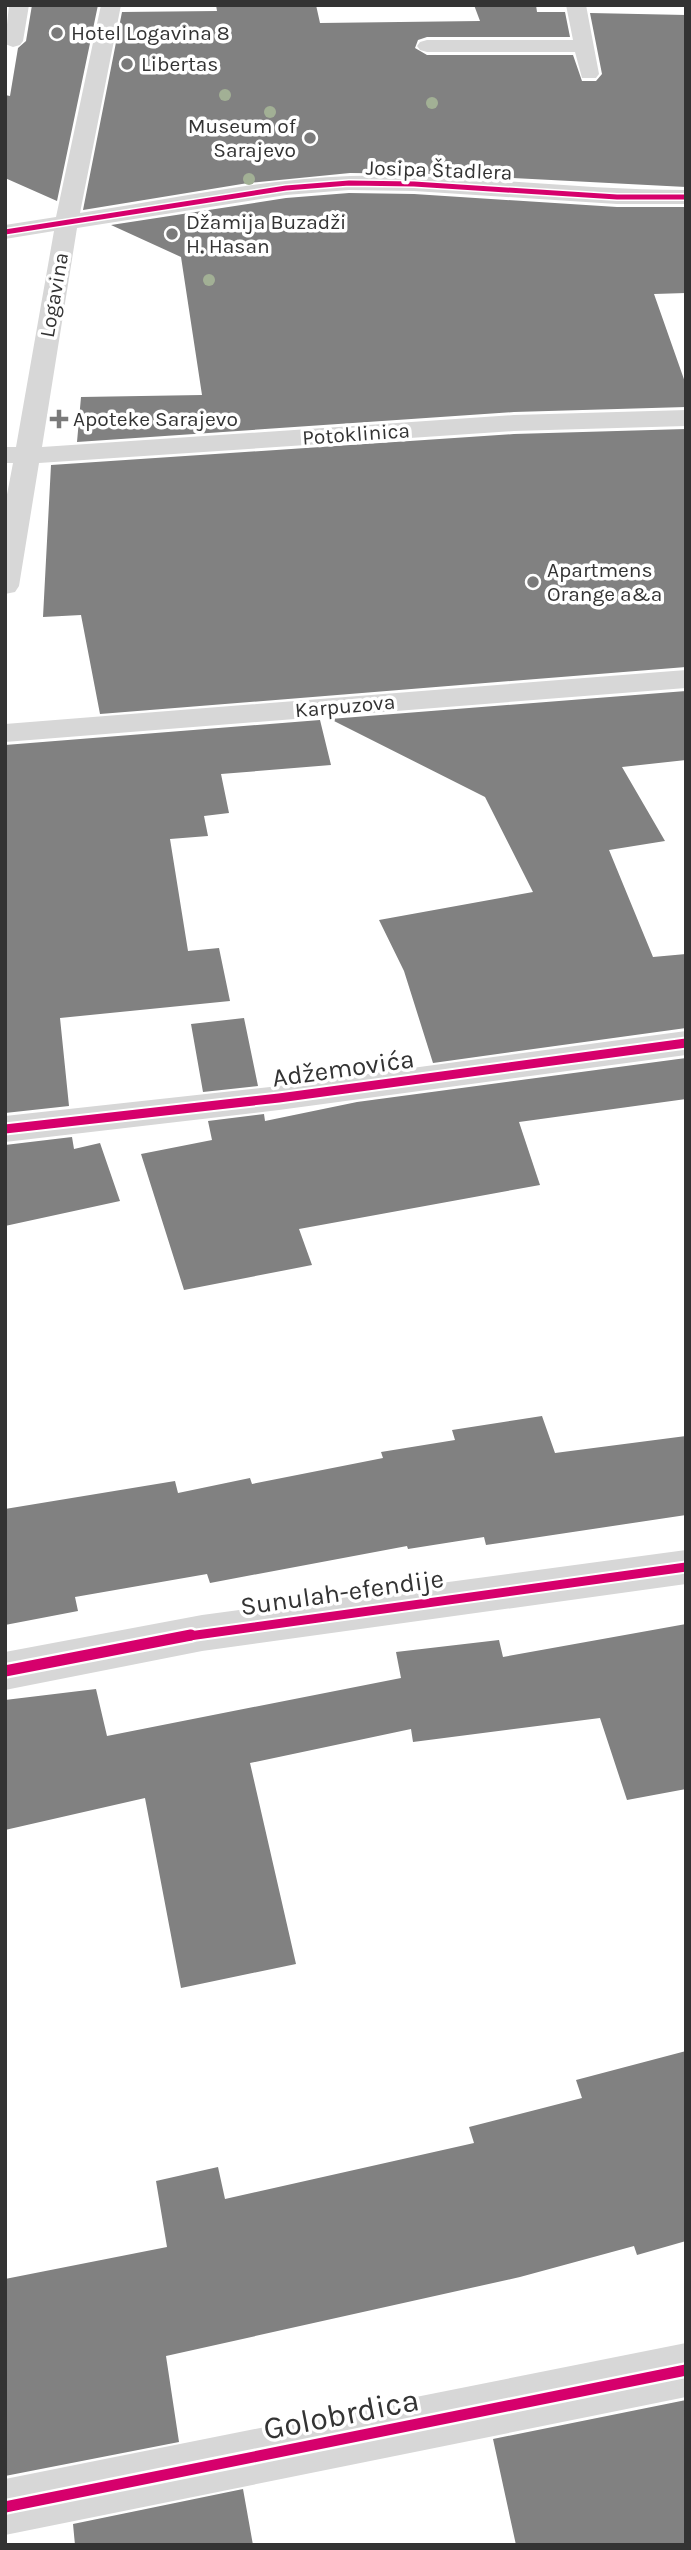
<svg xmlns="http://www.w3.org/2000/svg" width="691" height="2550" font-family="Karla,sans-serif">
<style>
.building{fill:#818181}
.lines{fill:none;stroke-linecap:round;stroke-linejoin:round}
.minor{fill:#d7d7d7;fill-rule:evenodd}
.cycleway-far2-casing{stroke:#fff;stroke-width:8}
.cycleway-far1-casing{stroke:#fff;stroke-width:13}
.cycleway-casing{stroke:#fff;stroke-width:16}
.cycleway-far2{stroke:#d6006c;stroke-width:5}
.cycleway-far1{stroke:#d6006c;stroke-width:9}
.cycleway{stroke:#d6006c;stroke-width:11}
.tree{fill:#a2b095}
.poi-dot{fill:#7a7a7a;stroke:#fff;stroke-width:2.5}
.labels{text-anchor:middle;stroke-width:7;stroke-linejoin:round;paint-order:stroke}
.far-poi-label{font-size:21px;fill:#333;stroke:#fff;text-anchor:start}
.far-street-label{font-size:21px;fill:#333;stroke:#fff}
.street-label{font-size:26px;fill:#333;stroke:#fff}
.near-street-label{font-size:32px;fill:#333;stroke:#fff}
</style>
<rect width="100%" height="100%" fill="#fff"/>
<path class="building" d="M32,5H98L57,201L5,178V95L10,96L18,48L26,41Z
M216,5H316L320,23L480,21L474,5H536L537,12H565L570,37H427L418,40L415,48L427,55H573L582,81H596L602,74L590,13L686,15V187L434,174L350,173L248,183L83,210L122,12L217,11Z
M349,193L414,194L617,207H686V293L654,294L686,385V407L514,412L77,442L81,397L202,395L181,257L111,225L286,198Z
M686,429V667L100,714L81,615L43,617L51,465L514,434Z
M686,691V760L622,767L665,841L609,850L653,957L686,954V1028L433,1063L404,971L379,920L533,892L485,797L330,719Z
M320,720L331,765L221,774L229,813L204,816L208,836L170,839L188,951L219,948L230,1001L60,1018L69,1106L5,1113V745Z
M244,1018L258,1086L203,1092L191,1024Z
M686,1058V1099L519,1122L540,1185L299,1229L312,1265L184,1290L141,1154L212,1140L208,1121L264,1114L265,1121L357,1102Z
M72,1137L74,1149L100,1143L120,1201L5,1226V1145Z
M542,1416L555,1453L686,1436V1515L486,1545L484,1537L408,1549L407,1546L210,1583L207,1574L75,1597L78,1611L5,1625V1509L175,1481L178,1493L250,1478L252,1484L383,1458L381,1452L455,1440L452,1430Z
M686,1624V1789L627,1800L600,1718L413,1742L411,1729L250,1763L296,1964L181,1988L145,1798L5,1830V1700L96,1689L107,1736L401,1678L396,1652L499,1640L503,1657Z
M686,2051V2241L637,2255L634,2246L520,2277L166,2356L179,2442L5,2476V2279L167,2247L156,2181L218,2167L225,2199L474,2143L469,2127L582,2098L576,2080Z
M686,2400V2545H516L493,2439Z
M243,2489L253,2545H75L73,2524Z"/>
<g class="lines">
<path class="minor" d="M9,5H29L23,41L20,45L13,47L5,44Z
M101,5H121L80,213C169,200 260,179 350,176C462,173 574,190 686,190V204H617L414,191L349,190L286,195L77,228L42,447L514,415L686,410V426L514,431L39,463L19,586L15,592L5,594V505L13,463H5V447H16L54,231L5,239V225L56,217Z
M566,5H586L599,74L596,78H582L575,52H427L420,50L417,46L420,42L427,40H573Z
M686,670V688L5,742V724Z
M686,1031V1055L279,1110L5,1142V1116L279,1086Z
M686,1550V1584L202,1651L5,1690V1652L202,1615Z
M686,2343V2397L5,2535V2479Z"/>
<defs>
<path id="cycleway-far2" d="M5,232L286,188L349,183L414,184L617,197H686"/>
<path id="cycleway-far1" d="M5,1129L279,1098L686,1043
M182,1637L686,1567"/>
<path id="cycleway" d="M5,1671L191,1635
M5,2507L686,2370"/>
</defs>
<use href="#cycleway-far2" class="cycleway-far2-casing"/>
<use href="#cycleway-far1" class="cycleway-far1-casing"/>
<use href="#cycleway" class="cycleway-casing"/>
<use href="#cycleway-far2" class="cycleway-far2"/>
<use href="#cycleway-far1" class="cycleway-far1"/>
<use href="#cycleway" class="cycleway"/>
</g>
<g class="tree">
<circle cx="225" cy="95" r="6"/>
<circle cx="432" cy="103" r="6"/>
<circle cx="270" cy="112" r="6"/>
<circle cx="249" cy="179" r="6"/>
<circle cx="224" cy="223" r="6"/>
<circle cx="209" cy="280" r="6"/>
</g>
<g class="poi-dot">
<circle cx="57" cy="33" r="7"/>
<circle cx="127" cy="64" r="7"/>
<circle cx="310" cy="138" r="7"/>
<circle cx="172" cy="234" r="7"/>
<path d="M55.5 408.5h7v7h7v7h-7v7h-7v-7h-7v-7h7z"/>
<circle cx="533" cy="582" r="7"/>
</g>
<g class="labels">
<g class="far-poi-label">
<text x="71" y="40">Hotel Logavina 8</text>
<text x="141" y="71">Libertas</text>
<text x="296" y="133" text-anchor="end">Museum of<tspan x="296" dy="24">Sarajevo</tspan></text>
<text x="186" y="229">Džamija Buzadži<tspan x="186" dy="24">H. Hasan</tspan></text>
<text x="73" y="426">Apoteke Sarajevo</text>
<text x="547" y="577">Apartmens<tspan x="547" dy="24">Orange a&amp;a</tspan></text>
</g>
<g class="far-street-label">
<text transform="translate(439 170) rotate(2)" y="7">Josipa Štadlera</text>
<text transform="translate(54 295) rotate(-80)" y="7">Logavina</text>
<text transform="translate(356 434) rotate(-4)" y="7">Potoklinica</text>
<text transform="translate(345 706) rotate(-5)" y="7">Karpuzova</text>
</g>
<g class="street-label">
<text transform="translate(343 1068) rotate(-8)" y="9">Adžemovića</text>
<text transform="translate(342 1592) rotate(-8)" y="9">Sunulah-efendije</text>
</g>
<g class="near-street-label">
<text transform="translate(341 2414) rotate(-11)" y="11">Golobrdica</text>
</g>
</g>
<rect width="691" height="2550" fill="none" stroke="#333333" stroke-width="14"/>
</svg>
